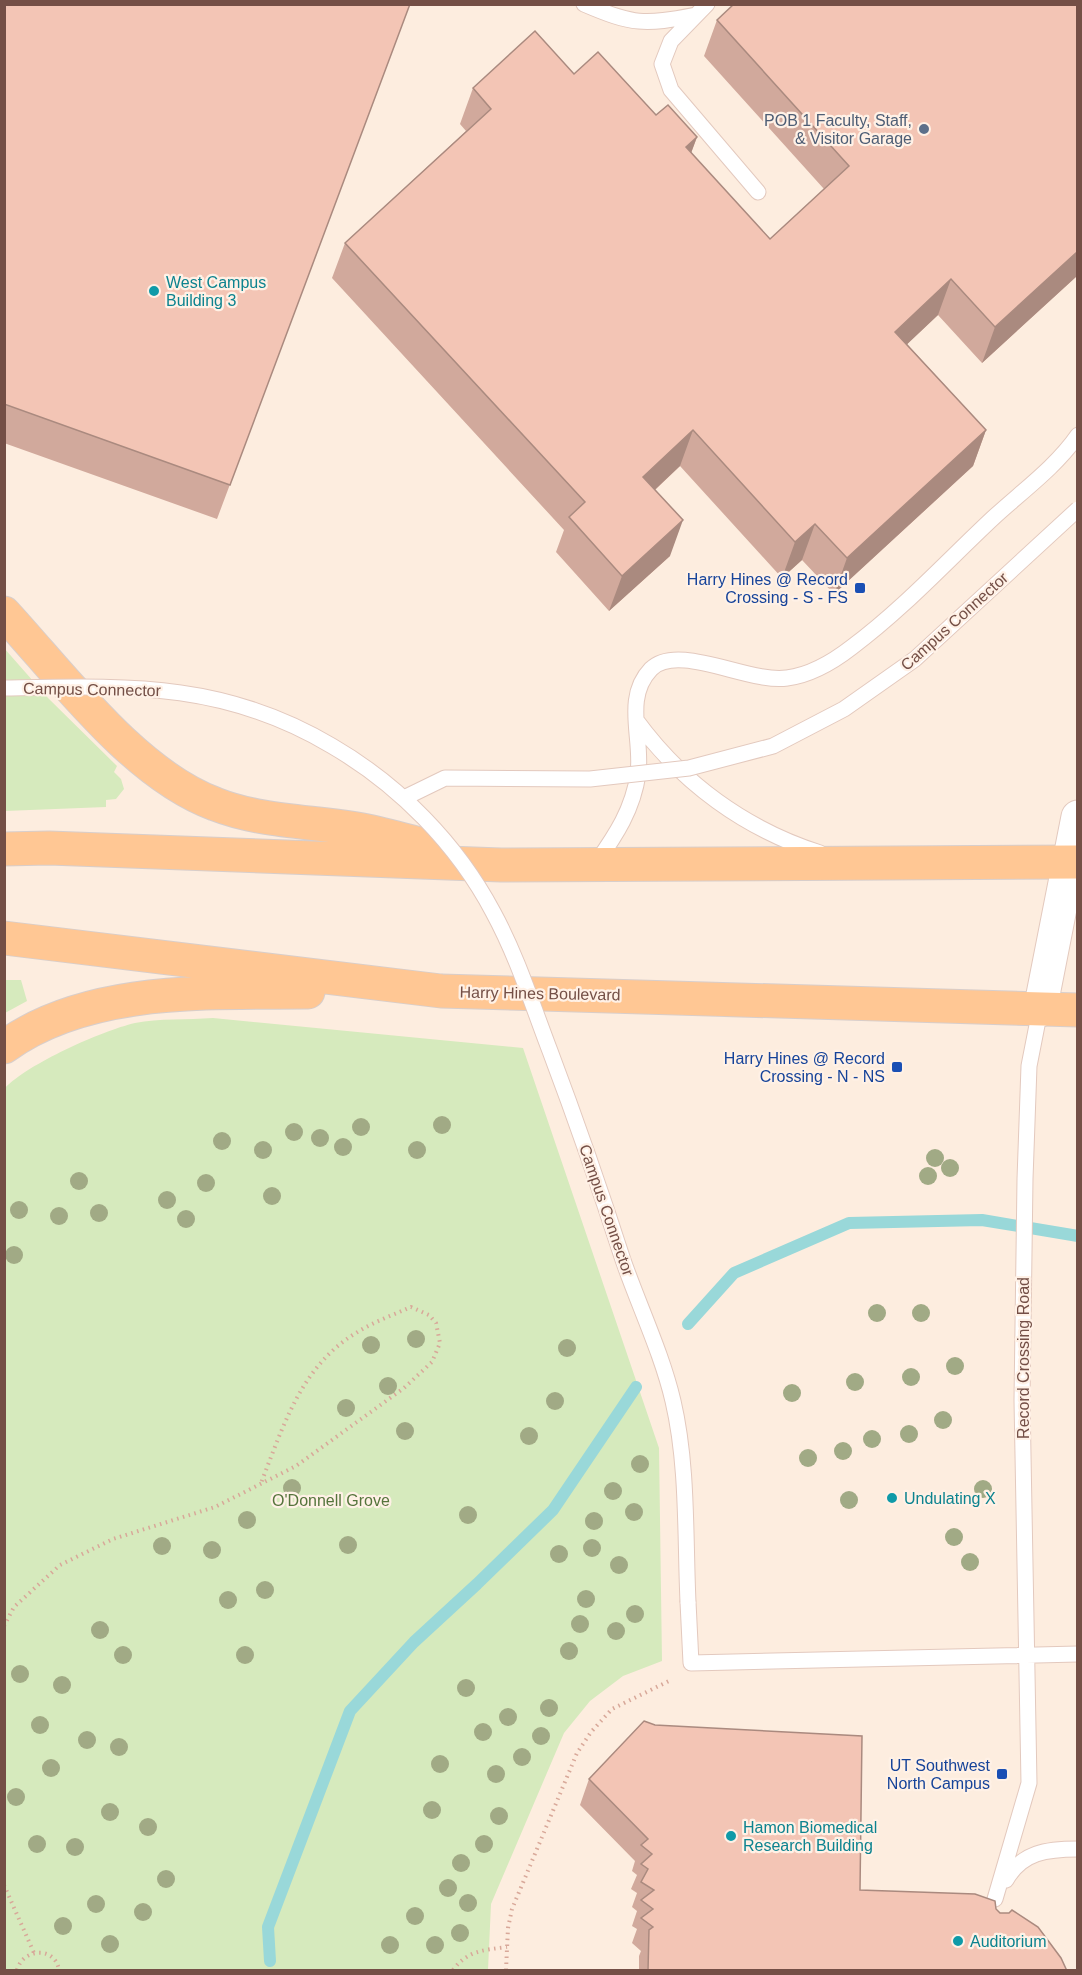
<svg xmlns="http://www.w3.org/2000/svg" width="1082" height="1975" font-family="Arial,sans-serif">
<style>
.green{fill:#d6eabd}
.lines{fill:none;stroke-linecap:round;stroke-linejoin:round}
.stream{stroke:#99d8d9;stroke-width:12}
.service-casing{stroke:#e3c9be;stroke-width:17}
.tertiary-casing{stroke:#e3c9be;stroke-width:35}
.primary-casing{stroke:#d8cecb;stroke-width:35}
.path{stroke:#d8a899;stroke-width:4;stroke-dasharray:1.5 4.5;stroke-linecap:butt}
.service{stroke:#fff;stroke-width:15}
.tertiary{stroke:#fff;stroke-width:33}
.primary{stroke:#ffc794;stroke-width:33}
.service-bridge-casing{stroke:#e3c9be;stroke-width:17;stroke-linecap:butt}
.service-bridge{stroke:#fff;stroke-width:15}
.tree{fill:#a1aa85}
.wall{fill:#d1a99c}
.shaded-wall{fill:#aa8a7f}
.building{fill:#f3c5b5;stroke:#aa8a7f;stroke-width:1.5}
.service-dot{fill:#5c6f8a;stroke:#fff1e6;stroke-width:2}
.culture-dot{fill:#0f9aa8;stroke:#fff1e6;stroke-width:2}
.transit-dot{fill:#1a4fb4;stroke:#fff1e6;stroke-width:2}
.labels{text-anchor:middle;stroke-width:4.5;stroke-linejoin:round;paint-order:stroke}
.service-label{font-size:16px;fill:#4e5e75;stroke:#fff1e6;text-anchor:end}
.culture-label{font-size:16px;fill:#0d838f;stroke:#fff1e6;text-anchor:start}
.transit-label{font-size:16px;fill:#164399;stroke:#fff1e6;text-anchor:end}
.street-label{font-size:16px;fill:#744f46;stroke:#fff1e6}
.park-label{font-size:16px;fill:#55743c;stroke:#fff1e6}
</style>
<rect width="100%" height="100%" fill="#fdeddf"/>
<path class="green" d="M4,648L48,698L117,766L114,772L121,779L124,789L116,799L106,800V807L5,811Z
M4,980H21L27,1001L5,1013Z
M213,1018L523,1048L659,1448L662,1661L623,1676L590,1701L564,1733L491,1904L488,1970H5V1088C28,1064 101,1031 135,1023C159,1018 188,1020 213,1018Z"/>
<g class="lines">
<path class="stream" d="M688,1324L734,1273L849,1223L982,1220L1078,1236
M270,1961L268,1927L350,1711L414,1642L477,1584L553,1510L636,1387"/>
<defs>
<path id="service" d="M584,4C633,25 644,25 696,15
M707,4L671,41L662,64L671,90L758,192
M636,720C682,783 745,829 820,853
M596,863C616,835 633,809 638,774C643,739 623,698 651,669C678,642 750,684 787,678C811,675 834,661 852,647C903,609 947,561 993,518C1021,492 1056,467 1078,435
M688,1602L691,1663L1078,1654
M1006,1880C1022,1852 1047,1849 1078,1849
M995,1899L1029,1783L1022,1400L1025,1179L1029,1066L1040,1010"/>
<path id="tertiary" d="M1040,1010L1078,817"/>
<path id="primary" d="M4,613C63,677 134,774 215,804C263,823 317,821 367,831C391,836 415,843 438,849
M4,849L49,848L501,865L1078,862
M4,938L441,991L1078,1010
M4,1047C88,986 210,993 308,992"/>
</defs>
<use href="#service" class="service-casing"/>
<use href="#tertiary" class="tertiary-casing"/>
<use href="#primary" class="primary-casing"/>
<path class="path" d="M4,1626L14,1607L60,1565L113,1539L215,1507L296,1466L404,1388L432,1362L440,1343L436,1323L429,1315L411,1307C393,1315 373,1322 356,1333C301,1366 283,1427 261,1483
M4,1885L34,1953
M17,1970C23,1948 55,1946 59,1970
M453,1970C468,1950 484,1950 507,1947
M506,1970L508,1928L512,1909L577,1753L591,1732L612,1709L671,1680"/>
<use href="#service" class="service"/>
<use href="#tertiary" class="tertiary"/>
<use href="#primary" class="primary"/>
<defs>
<path id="service-bridge" d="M4,688C126,686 223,681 332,746C399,785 457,844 493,912C517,956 532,1004 550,1051C576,1120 600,1189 623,1260C639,1306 662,1354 673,1401C688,1465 685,1536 688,1602
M404,798L445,778L590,779L689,768L773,746L844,709L915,659L1078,509"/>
</defs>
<use href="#service-bridge" class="service-bridge-casing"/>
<use href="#service-bridge" class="service-bridge"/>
</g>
<g class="tree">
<circle cx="442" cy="1125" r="9"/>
<circle cx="361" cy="1127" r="9"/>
<circle cx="294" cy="1132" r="9"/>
<circle cx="320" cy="1138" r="9"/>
<circle cx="222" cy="1141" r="9"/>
<circle cx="343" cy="1147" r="9"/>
<circle cx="263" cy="1150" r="9"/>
<circle cx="417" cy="1150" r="9"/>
<circle cx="935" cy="1158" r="9"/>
<circle cx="950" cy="1168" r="9"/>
<circle cx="928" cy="1176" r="9"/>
<circle cx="79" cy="1181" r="9"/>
<circle cx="206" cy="1183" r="9"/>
<circle cx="272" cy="1196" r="9"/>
<circle cx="167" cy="1200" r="9"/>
<circle cx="19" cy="1210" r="9"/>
<circle cx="99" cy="1213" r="9"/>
<circle cx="59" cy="1216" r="9"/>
<circle cx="186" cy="1219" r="9"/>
<circle cx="14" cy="1255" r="9"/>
<circle cx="877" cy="1313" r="9"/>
<circle cx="921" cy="1313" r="9"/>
<circle cx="416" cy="1339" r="9"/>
<circle cx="371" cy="1345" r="9"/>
<circle cx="567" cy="1348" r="9"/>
<circle cx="955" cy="1366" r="9"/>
<circle cx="911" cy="1377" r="9"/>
<circle cx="855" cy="1382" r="9"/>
<circle cx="388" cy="1386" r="9"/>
<circle cx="792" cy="1393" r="9"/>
<circle cx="555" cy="1401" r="9"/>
<circle cx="346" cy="1408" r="9"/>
<circle cx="943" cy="1420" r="9"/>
<circle cx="405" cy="1431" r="9"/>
<circle cx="909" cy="1434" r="9"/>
<circle cx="529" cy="1436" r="9"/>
<circle cx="872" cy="1439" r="9"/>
<circle cx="843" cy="1451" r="9"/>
<circle cx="808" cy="1458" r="9"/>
<circle cx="640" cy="1464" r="9"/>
<circle cx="292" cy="1488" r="9"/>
<circle cx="983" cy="1489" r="9"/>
<circle cx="613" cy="1491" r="9"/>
<circle cx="849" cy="1500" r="9"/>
<circle cx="634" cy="1512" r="9"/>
<circle cx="468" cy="1515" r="9"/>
<circle cx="247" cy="1520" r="9"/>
<circle cx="594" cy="1521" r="9"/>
<circle cx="954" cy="1537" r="9"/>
<circle cx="348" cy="1545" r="9"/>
<circle cx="162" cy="1546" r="9"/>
<circle cx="592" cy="1548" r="9"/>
<circle cx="212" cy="1550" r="9"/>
<circle cx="559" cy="1554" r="9"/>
<circle cx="970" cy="1562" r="9"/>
<circle cx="619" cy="1565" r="9"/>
<circle cx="265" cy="1590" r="9"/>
<circle cx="586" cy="1599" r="9"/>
<circle cx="228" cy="1600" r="9"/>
<circle cx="635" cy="1614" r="9"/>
<circle cx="580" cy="1624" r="9"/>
<circle cx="100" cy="1630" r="9"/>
<circle cx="616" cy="1631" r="9"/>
<circle cx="569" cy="1651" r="9"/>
<circle cx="123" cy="1655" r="9"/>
<circle cx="245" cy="1655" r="9"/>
<circle cx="20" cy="1674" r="9"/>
<circle cx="62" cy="1685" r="9"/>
<circle cx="466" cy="1688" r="9"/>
<circle cx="549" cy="1708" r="9"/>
<circle cx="508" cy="1717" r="9"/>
<circle cx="40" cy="1725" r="9"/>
<circle cx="483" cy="1732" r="9"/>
<circle cx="541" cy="1736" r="9"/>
<circle cx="87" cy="1740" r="9"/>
<circle cx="119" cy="1747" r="9"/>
<circle cx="522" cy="1757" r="9"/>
<circle cx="440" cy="1764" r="9"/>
<circle cx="51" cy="1768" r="9"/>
<circle cx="496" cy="1774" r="9"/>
<circle cx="16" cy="1797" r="9"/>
<circle cx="432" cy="1810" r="9"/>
<circle cx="110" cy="1812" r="9"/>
<circle cx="499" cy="1816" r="9"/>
<circle cx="148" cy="1827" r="9"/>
<circle cx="37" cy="1844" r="9"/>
<circle cx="484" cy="1844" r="9"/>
<circle cx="75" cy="1847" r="9"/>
<circle cx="461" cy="1863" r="9"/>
<circle cx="166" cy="1879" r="9"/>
<circle cx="448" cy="1888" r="9"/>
<circle cx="468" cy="1903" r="9"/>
<circle cx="96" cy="1904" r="9"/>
<circle cx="143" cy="1912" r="9"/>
<circle cx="415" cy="1916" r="9"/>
<circle cx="63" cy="1926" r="9"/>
<circle cx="460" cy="1933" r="9"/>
<circle cx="110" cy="1944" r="9"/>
<circle cx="390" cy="1945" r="9"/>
<circle cx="435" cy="1945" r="9"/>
</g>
<path class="wall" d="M4,4H410L217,519L4,443Z
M1077,4V276L982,363L938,315L907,344L986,430L973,466L834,594L802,560L782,578L680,466L655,490L670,556L609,611L556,552L564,530L332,278L345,243L466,131L460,124L473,88L574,74L656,115L697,137L691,153L770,239L824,189L704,56L717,20Z
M589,1779L860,1890L996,1909L1067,1971H639V1956L641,1951L632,1943L637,1929L632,1926L637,1911L632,1907L637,1893L631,1889L637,1875L632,1871L635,1861L580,1805Z"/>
<path class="shaded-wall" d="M697,137L684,172L686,147Z
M1077,252V276L982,363L995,327Z
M951,279L938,315L882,368L895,332Z
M693,430L680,466L630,513L643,477Z
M986,430L973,466L834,594L847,558Z
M683,520L670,556L609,611L622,576Z
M815,524L802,560L782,578L795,542Z"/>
<path class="building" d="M4,4H410L230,485L4,404Z
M734,4H1077V252L995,327L951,279L895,332L986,430L847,558L815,524L795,542L693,430L643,477L683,520L622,576L569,517L585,502L345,243L491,109L473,88L535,31L574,74L598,52L656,115L668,105L697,137L686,147L770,239L849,166L717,20Z
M644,1721L655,1725L862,1736L860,1890L975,1894L995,1901L996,1909L1000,1913H1009L1012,1910L1038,1927L1061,1958L1067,1971H648L649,1930L653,1927L641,1918L653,1909L641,1900L654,1890L641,1882L648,1869L641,1864L652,1854L641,1845L648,1839L589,1779Z"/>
<circle class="service-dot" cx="924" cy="129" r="6"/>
<g class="culture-dot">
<circle cx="154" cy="291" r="6"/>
<circle cx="892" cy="1498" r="6"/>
<circle cx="731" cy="1836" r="6"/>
<circle cx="958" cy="1941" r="6"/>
</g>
<g class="transit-dot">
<rect x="854" y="582" width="12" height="12" rx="3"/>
<rect x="891" y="1061" width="12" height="12" rx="3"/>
<rect x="996" y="1768" width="12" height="12" rx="3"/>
</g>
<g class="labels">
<g class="service-label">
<text x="912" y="126">POB 1 Faculty, Staff,<tspan x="912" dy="18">&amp; Visitor Garage</tspan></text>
</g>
<g class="culture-label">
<text x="166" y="288">West Campus<tspan x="166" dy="18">Building 3</tspan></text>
<text x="904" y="1504">Undulating X</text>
<text x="743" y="1833">Hamon Biomedical<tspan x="743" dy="18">Research Building</tspan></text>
<text x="970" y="1947">Auditorium</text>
</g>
<g class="transit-label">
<text x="848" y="585">Harry Hines @ Record<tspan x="848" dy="18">Crossing - S - FS</tspan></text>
<text x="885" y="1064">Harry Hines @ Record<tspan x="885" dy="18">Crossing - N - NS</tspan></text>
<text x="990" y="1771">UT Southwest<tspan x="990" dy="18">North Campus</tspan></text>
</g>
<g class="street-label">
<text transform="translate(954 621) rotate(-42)" y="6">Campus Connector</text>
<text transform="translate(92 689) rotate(1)" y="6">Campus Connector</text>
<text transform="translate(540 993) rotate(1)" y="6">Harry Hines Boulevard</text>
<text transform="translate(607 1210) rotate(71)" y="6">Campus Connector</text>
<text transform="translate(1023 1358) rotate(-90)" y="6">Record Crossing Road</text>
</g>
<g class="park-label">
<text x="331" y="1506">O'Donnell Grove</text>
</g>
</g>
<rect width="1082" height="1975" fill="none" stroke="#744f46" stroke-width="12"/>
</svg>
